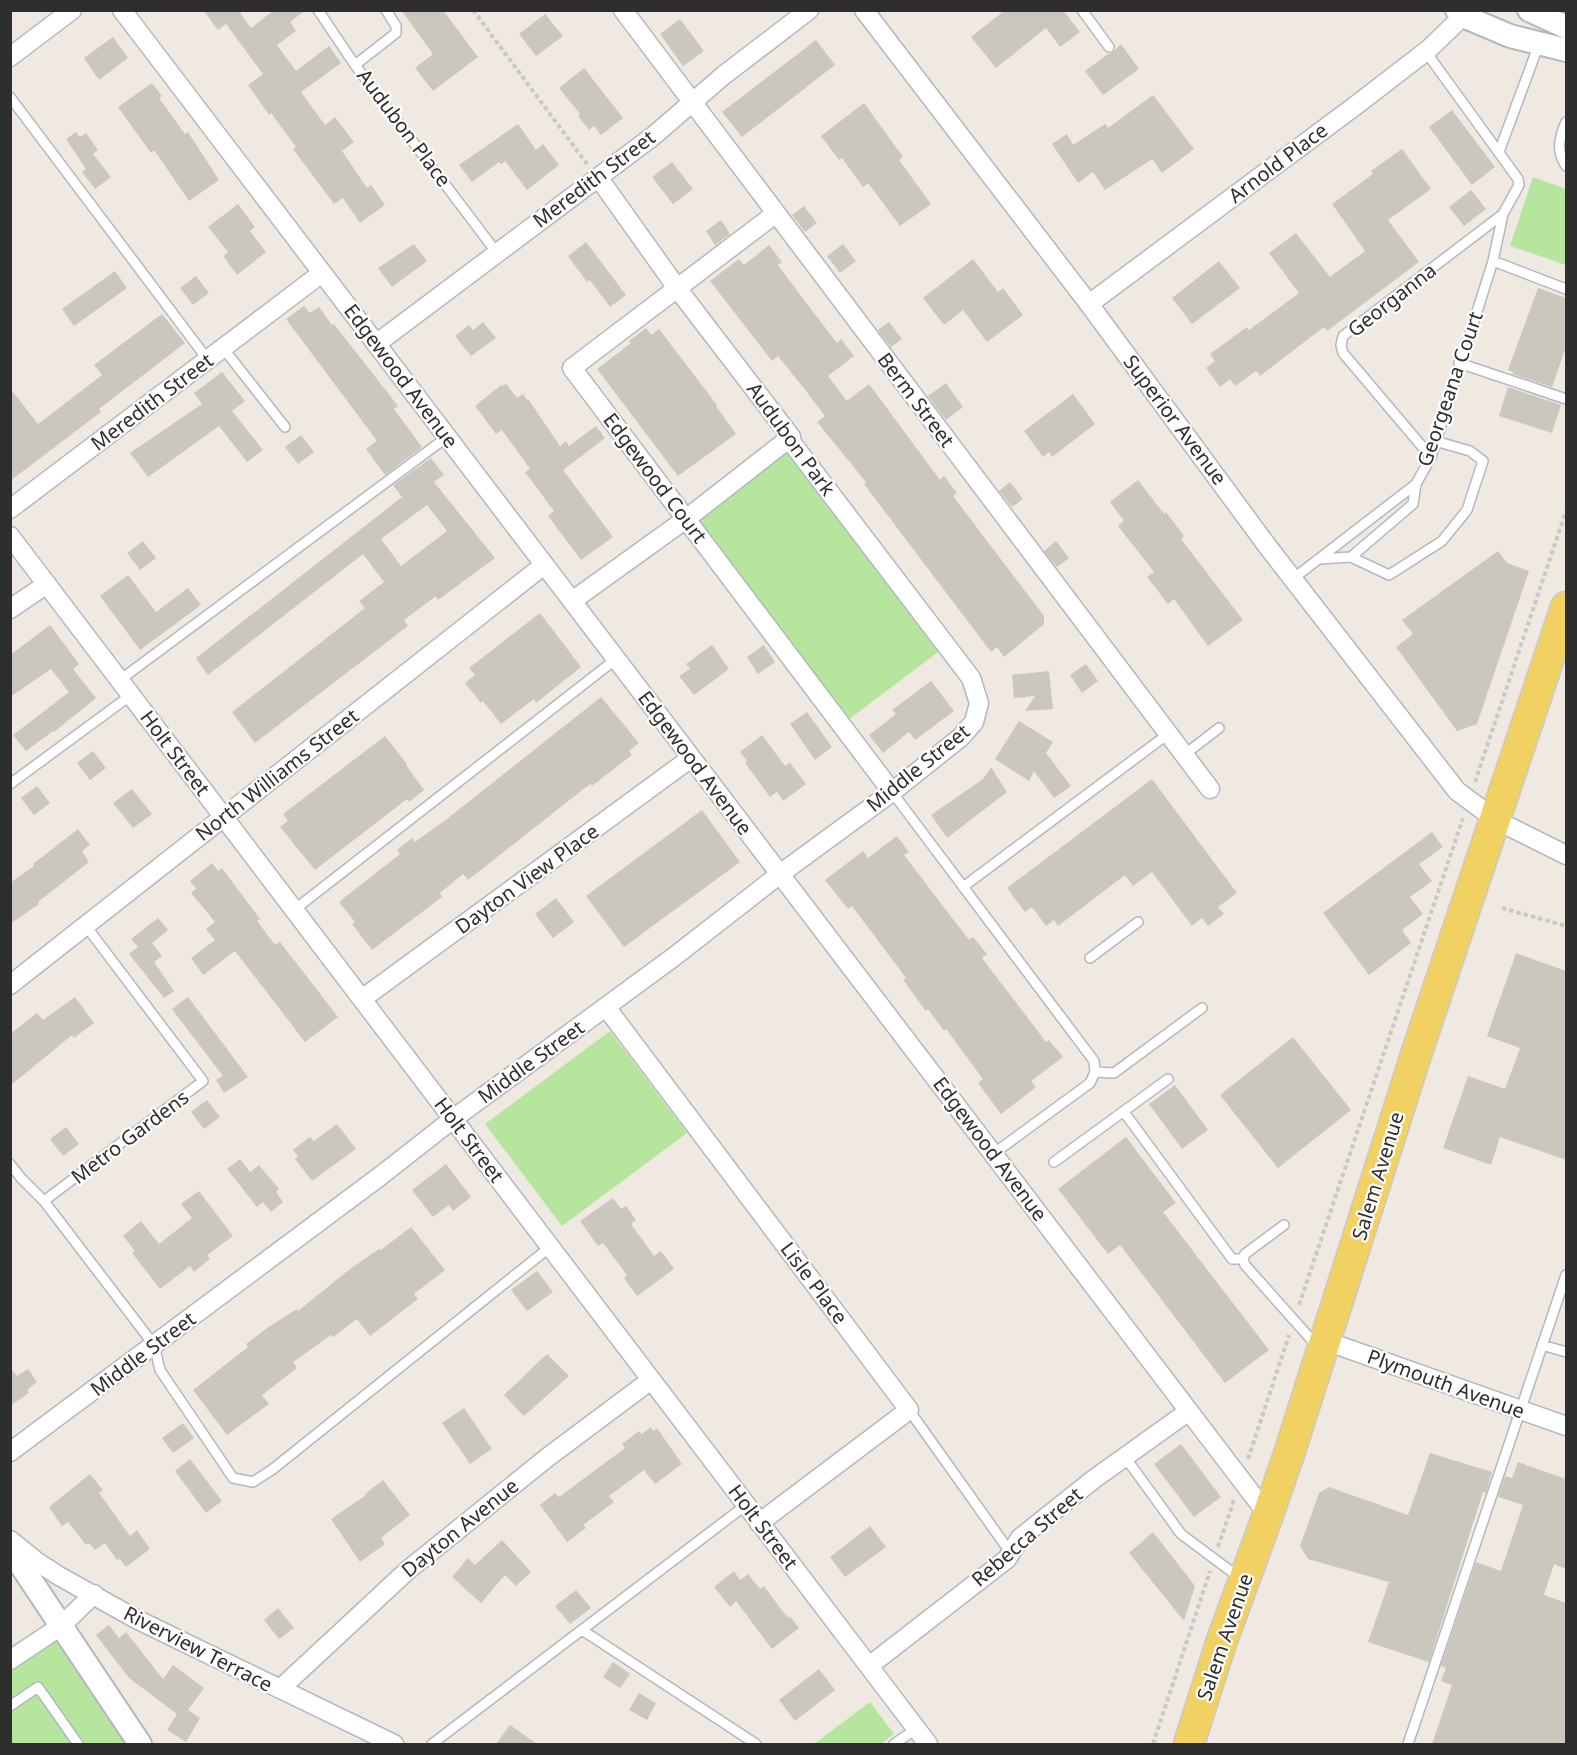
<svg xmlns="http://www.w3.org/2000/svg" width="1577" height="1755" font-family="'Noto Sans',sans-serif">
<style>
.green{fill:#b6e59e}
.building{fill:#cbc7bf;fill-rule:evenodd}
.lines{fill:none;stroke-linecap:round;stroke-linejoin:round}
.service-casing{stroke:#b4b7c1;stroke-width:12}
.minor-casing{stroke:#b4b7c1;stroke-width:21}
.tertiary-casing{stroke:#b4b7c1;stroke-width:26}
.primary-casing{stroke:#c9c9c9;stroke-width:33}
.path{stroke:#c9c9c9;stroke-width:4;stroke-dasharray:4.5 3;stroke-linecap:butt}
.service{stroke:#fff;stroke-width:9}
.minor{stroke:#fff;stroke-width:18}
.tertiary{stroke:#fff;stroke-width:22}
.primary{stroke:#f2d163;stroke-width:30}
.labels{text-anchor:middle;stroke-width:4.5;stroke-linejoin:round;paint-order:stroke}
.street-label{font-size:20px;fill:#2e2e2e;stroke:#fff}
</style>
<rect width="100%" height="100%" fill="#efe9e1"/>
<path class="green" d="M1533,177L1566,189V265L1510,246Z
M792,443L946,646L844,723L690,520Z
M610,1031L687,1133L562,1226L485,1124Z
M61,1626L140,1744H11V1660Z
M870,1702L894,1734L881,1744H814Z"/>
<path class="building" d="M203,10H244L240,13L251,28L274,10H306L290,22L296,31L277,45L296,71L329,46L341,63L301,92L325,125L335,117L354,142L342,151L367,188L371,185L385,205L360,223L343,198L334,204L293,149L296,147L271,113L269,115L248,85L263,74L226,24L218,30Z
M401,10H443L478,57L433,91L415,68L433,54Z
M1005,10H1063L1080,32L1060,47L1046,28L996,68L971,37Z
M545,14L563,36L536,56L519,34Z
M680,19L704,51L683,66L660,34Z
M113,37L128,58L99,80L84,58Z
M816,40L835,65L742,137L722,112Z
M1121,44L1139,69L1103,95L1085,71L1108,54L1113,52Z
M584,68L623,118L601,135L594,126L589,130L578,116L580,114L559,88Z
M152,83L162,96L159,98L185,134L188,132L219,180L189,201L154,150L151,153L118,107Z
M1153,95L1194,149L1162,173L1152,159L1105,190L1093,172L1078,183L1052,144L1067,134L1073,145L1105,124L1108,128Z
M864,103L903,157L899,160L931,204L900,226L868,183L863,187L842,158L839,160L821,136Z
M1452,110L1495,167L1472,185L1429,127Z
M518,124L536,150L543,144L559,165L527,190L505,161L501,164L499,162L472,182L459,165Z
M76,132L80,137L86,133L98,150L93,154L111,177L95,189L82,172L86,169L66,139Z
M1402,149L1431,189L1388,220L1419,262L1327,331L1324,327L1260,376L1256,371L1235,386L1230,379L1220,387L1206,368L1215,361L1210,354L1247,327L1249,330L1299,293L1269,253L1296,233L1330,277L1365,251L1332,204L1373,174L1371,171Z
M672,162L693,189L673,204L652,177Z
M1471,190L1486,209L1464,226L1449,207Z
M238,204L255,227L250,231L266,252L237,275L223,256L228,252L208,227Z
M804,206L817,223L805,232L792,215Z
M721,220L730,234L715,245L706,231Z
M586,242L626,295L610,307L590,280L587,282L568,256Z
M414,244L427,261L392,287L378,268Z
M843,244L856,261L840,273L827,256Z
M769,245L782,262L778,265L804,300L837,343L841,339L854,356L828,376L847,401L869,384L940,480L944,476L957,493L953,496L1044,616V624L1004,657L997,647L991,652L864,484L866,482L817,422L825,416L806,391L778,356L772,361L710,281L739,259L744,265Z
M973,259L998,292L1003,288L1023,315L987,342L963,310L944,325L923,298Z
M1219,261L1240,288L1192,324L1172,298Z
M115,271L127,288L74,326L62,309Z
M196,276L209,293L193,305L180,288Z
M1538,288L1566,298V347L1552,387L1512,374L1513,372L1508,370Z
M304,306L310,313L319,307L332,325L334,324L398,406L394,409L422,447L385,475L366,449L377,441L286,319Z
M162,314L185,343L99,409L101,412L10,481V388L38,424L102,375L94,365Z
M483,322L496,338L471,356L455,336L469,325L473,330Z
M889,322L902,339L891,347L878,330Z
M646,328L651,335L659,329L717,405L716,406L736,434L678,476L597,369L631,343L629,341Z
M222,372L245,401L232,411L263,450L247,462L219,426L148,477L130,453L202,404L194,393Z
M946,383L963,407L946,420L928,396Z
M506,384L517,398L523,394L527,400L528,399L560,446L566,441L569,446L596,426L605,438L563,470L613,537L581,560L548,516L554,511L525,472L530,469L502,430L496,434L475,406L501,385L503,386Z
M1508,387L1561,405L1552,433L1499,416Z
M1073,394L1095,424L1052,457L1049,452L1043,457L1024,431Z
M301,435L314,452L298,464L285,447Z
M431,458L444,475L434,482L495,558L438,600L436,596L404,620L408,626L255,743L232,712L365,608L359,601L384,582L363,554L208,675L196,658L402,497L393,485ZM427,505L447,531L401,566L381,539Z
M1138,480L1164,514L1166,512L1184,536L1181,539L1243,620L1208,646L1174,599L1168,604L1147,577L1154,572L1118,526L1124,521L1110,502Z
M1010,482L1023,499L1012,507L999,491Z
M143,541L156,558L140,570L127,553Z
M1056,541L1069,558L1057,567L1044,551Z
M1498,551L1507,563L1529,571L1477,724L1457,731L1396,647L1413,634L1402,620Z
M128,575L156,612L188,588L201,605L140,650L100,596Z
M540,613L581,667L536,703L534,699L501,724L483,701L481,703L465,683L475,675L469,668Z
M50,625L79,664L73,669L96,698L54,732L53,731L26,751L13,735L69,692L51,669L10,697V655Z
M712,645L729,669L694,695L679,676L690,669L686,664Z
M764,645L775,662L758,674L747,657Z
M1086,664L1098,681L1082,693L1070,675Z
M1049,671L1053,709L1025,711L1035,696L1014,698L1012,675Z
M931,681L954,711L915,740L909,732L883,753L869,735L896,714L892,710Z
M601,697L639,743L629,751L632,755L592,786L590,784L468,880L463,874L440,893L442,897L372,950L352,924L355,922L339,902L400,854L397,850L412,838L415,842L447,819Z
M807,712L832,747L815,760L790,724Z
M1019,721L1053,742L1046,753L1071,786L1054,798L1034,771L1029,781L995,759Z
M762,735L785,766L790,763L806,784L783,801L777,792L770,797L745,763L747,761L740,752Z
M385,736L407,764L406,765L424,790L409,802L407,799L315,870L280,827L288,821L283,814Z
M93,751L106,768L90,780L77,763Z
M991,767L1007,792L947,838L931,815L983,779Z
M1152,779L1237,893L1218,907L1224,914L1208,926L1202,918L1192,926L1152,872L1133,886L1125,875L1058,926L1054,920L1046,926L1032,907L1025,912L1007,888Z
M37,786L50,803L34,815L21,798Z
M132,789L152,814L133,828L113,803Z
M702,810L740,862L624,947L586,896Z
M78,829L90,845L82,851L89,862L38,902L39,904L10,924V883L34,866L33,864Z
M1432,832L1443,847L1419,864L1432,881L1410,897L1423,914L1402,930L1411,943L1369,975L1323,913Z
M897,836L909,852L904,855L969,940L973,937L987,954L982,958L1046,1042L1049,1040L1063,1057L1031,1081L1036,1087L1001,1114L978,1083L983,1079L946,1029L944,1031L928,1009L926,1011L903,980L906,978L852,906L848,909L825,880L863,851L868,858Z
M212,863L218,871L222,868L260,919L257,921L275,945L280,942L338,1017L305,1042L235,951L203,975L191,958L215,940L206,929L215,922L191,893L196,888L190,881Z
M556,898L574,922L553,938L535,914Z
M158,918L168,930L152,943L162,956L154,962L174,991L164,998L129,954L138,947L131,939Z
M1516,953L1566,971V1160L1500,1137L1491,1165L1443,1148L1468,1076L1505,1089L1520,1048L1487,1036Z
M75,997L94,1023L74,1038L72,1035L10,1086V1034L37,1013L43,1020Z
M188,997L248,1077L224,1093L216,1080L223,1076L172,1009Z
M1293,1037L1351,1110L1278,1168L1220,1095Z
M1175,1085L1208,1130L1182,1149L1149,1104Z
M207,1100L220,1117L204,1129L191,1112Z
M337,1124L356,1149L312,1181L295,1159L298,1157L293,1150L310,1137L314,1141Z
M66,1127L79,1144L63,1156L50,1139Z
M1126,1137L1176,1203L1163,1212L1269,1350L1225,1383L1120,1245L1108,1254L1058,1189Z
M240,1159L250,1172L259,1165L279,1189L276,1192L283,1202L271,1212L263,1202L257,1207L227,1169Z
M446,1164L471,1197L453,1211L449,1205L433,1217L412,1190Z
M199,1191L233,1236L207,1255L210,1259L194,1272L190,1266L160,1289L132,1253L135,1251L123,1236L141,1221L159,1244L192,1218L181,1204Z
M613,1198L621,1209L626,1206L636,1220L631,1224L654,1256L661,1251L674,1269L637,1296L624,1278L627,1275L603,1243L598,1246L580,1221Z
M411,1227L445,1270L414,1294L418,1299L370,1336L357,1319L333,1337L331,1335L293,1362L297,1368L262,1395L269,1404L227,1435L193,1390L248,1347L246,1344L267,1328L297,1309L298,1311L350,1269L379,1249L381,1250Z
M537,1271L553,1292L527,1311L511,1290Z
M547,1354L569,1376L524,1416L504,1395Z
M10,1367L17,1376L28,1369L37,1382L27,1390L29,1393L10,1406Z
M464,1408L492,1449L470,1464L442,1423Z
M183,1423L194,1438L173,1453L162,1438Z
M651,1427L653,1431L657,1428L682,1464L655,1484L644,1470L609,1496L614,1502L583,1525L586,1528L567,1542L540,1505L555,1493L559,1497L625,1448L622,1444L639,1431L642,1434Z
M1181,1444L1221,1497L1194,1517L1154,1464Z
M1430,1453L1492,1472L1486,1493L1483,1492L1429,1662L1368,1642L1389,1582L1308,1559L1300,1546L1319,1493L1329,1487L1408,1515Z
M190,1459L222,1501L206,1513L175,1471Z
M1518,1462L1566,1479V1569L1554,1564L1544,1595L1566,1603V1744H1432L1452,1685L1441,1681L1446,1668L1441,1666L1476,1562L1501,1571L1523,1505L1498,1497L1505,1476L1512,1478Z
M90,1474L103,1490L99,1493L130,1536L137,1530L150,1549L126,1567L120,1559L117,1560L105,1543L95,1550L89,1543L86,1545L68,1522L62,1526L49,1507Z
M383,1480L410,1515L381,1538L385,1544L360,1562L331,1519L366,1495L365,1494Z
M870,1526L886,1547L845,1577L830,1557Z
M1153,1532L1195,1586L1184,1621L1129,1553Z
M502,1540L531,1572L516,1586L505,1575L481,1603L452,1577L468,1558L475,1565Z
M734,1571L740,1580L748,1574L760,1589L764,1586L783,1612L789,1618L790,1616L799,1628L772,1649L736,1601L730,1607L714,1587Z
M576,1590L591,1608L570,1624L555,1606Z
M278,1608L294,1628L279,1639L264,1620Z
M109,1625L119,1638L126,1632L163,1679L173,1665L204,1688L188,1710L200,1718L186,1742L167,1730L177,1714L129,1678L96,1635Z
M613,1662L630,1674L620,1688L603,1677Z
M819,1669L835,1690L795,1721L779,1700Z
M639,1693L656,1703L647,1720L629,1710Z
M510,1725L537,1744H496Z"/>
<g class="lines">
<defs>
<path id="service" d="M318,10L355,65
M386,10L396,26V33L355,65L497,253
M1082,10L1109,47
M10,97L208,360
M1566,122C1559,138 1556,151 1566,166
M1499,152L1539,44
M1493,261L1566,289
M223,348L285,427
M1459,363L1566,399
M1431,457L1343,353L1341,345L1343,336L1503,214
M1351,557L1413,504L1416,484
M1319,559L1351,557L1389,575L1442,541L1467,510L1483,461L1470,451L1435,441
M1294,578L1416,484L1431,457L1493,261L1503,214L1519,185L1518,179L1426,52
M120,680L447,437
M1184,755L1219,728
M10,784L131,695
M892,792L1094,1061L1095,1072L1090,1083L993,1154
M963,887L1168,734
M294,910L616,659
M86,926L203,1081L44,1201L154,1345L160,1370L233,1478L253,1482L273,1469L550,1247
M1090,958L1138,922
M1095,1072L1114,1073L1202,1008
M1124,1112L1232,1259H1243
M1054,1162L1168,1079
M10,1164L21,1178L44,1201
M1284,1225L1245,1254L1243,1259L1245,1265L1317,1346
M1542,1345L1566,1352
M909,1410L1010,1552
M1125,1457L1181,1534L1240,1578
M582,1630L756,1744
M10,1706L38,1687L78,1744
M432,1744L746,1505
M894,1744L916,1729
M1408,1744L1566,1275"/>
<path id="minor" d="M122,10L1268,1515
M623,10L1210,789
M864,10L1089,304L1268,547L1457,791L1496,820L1566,855
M10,57L72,10
M775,214L572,368L892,792
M1089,304L1355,106L1429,49L1463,16
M376,344L652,137L724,75L809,10
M10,509L322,273
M10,536L928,1744
M572,601L686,519L791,437
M10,609L47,584
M10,985L544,565
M362,999L691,758
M606,1007L909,1410L759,1523
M1326,1341L1566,1426
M10,1452L379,1177L453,1119L675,956L780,874L892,792L961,737L974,722L979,703L971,678L792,443L791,437L677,288L598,177
M10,1540L36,1561L59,1576L136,1619L394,1744
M10,1660L61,1626L94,1594
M869,1666L1007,1559L1020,1538L1094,1479L1189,1411
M280,1689L408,1570L548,1457L651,1380"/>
<path id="tertiary" d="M1457,10L1463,16L1510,36L1566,50
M1529,10L1566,27
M10,1549L140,1744"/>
<path id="primary" d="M1189,1744L1221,1643L1268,1515L1290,1451L1415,1058L1566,607"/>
</defs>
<use href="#service" class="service-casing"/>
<use href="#minor" class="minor-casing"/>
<use href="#tertiary" class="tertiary-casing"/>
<use href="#primary" class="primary-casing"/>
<path class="path" d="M473,10L587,164
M1475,782L1566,511
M1502,908L1566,926
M1299,1305L1463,818
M1248,1459L1289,1335
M1218,1547L1234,1500
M1153,1744L1210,1571"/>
<use href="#service" class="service"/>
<use href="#minor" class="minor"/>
<use href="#tertiary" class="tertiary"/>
<use href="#primary" class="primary"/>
</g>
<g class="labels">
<g class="street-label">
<text transform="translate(404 128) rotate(53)" y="7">Audubon Place</text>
<text transform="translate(1278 163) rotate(-37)" y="7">Arnold Place</text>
<text transform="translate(594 179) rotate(-37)" y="7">Meredith Street</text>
<text transform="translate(1392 300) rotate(-38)" y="7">Georganna</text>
<text transform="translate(401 376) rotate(53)" y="7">Edgewood Avenue</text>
<text transform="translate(1450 389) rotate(-71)" y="7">Georgeana Court</text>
<text transform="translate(916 400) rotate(53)" y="7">Berm Street</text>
<text transform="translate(152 402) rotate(-37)" y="7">Meredith Street</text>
<text transform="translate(1175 420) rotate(53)" y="7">Superior Avenue</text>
<text transform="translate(791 439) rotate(54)" y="7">Audubon Park</text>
<text transform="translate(655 478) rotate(53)" y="7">Edgewood Court</text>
<text transform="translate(175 753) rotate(53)" y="7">Holt Street</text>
<text transform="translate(695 763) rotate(53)" y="7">Edgewood Avenue</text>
<text transform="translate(918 768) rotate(-39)" y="7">Middle Street</text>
<text transform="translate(277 775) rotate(-38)" y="7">North Williams Street</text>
<text transform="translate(527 879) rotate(-36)" y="7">Dayton View Place</text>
<text transform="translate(531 1062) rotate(-36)" y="7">Middle Street</text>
<text transform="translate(130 1137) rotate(-37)" y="7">Metro Gardens</text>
<text transform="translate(469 1140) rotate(53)" y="7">Holt Street</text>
<text transform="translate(990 1149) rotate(53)" y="7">Edgewood Avenue</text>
<text transform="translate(1378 1176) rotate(-73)" y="7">Salem Avenue</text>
<text transform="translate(814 1283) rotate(53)" y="7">Lisle Place</text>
<text transform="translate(143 1354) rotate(-37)" y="7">Middle Street</text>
<text transform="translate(1446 1384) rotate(20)" y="7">Plymouth Avenue</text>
<text transform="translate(763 1527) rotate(53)" y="7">Holt Street</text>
<text transform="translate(460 1528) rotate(-39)" y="7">Dayton Avenue</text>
<text transform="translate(1027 1537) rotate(-41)" y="7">Rebecca Street</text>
<text transform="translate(1225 1637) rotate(-71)" y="7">Salem Avenue</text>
<text transform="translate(198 1649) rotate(27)" y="7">Riverview Terrace</text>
</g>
</g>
<rect width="1577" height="1755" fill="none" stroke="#2e2e2e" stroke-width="24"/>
</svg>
